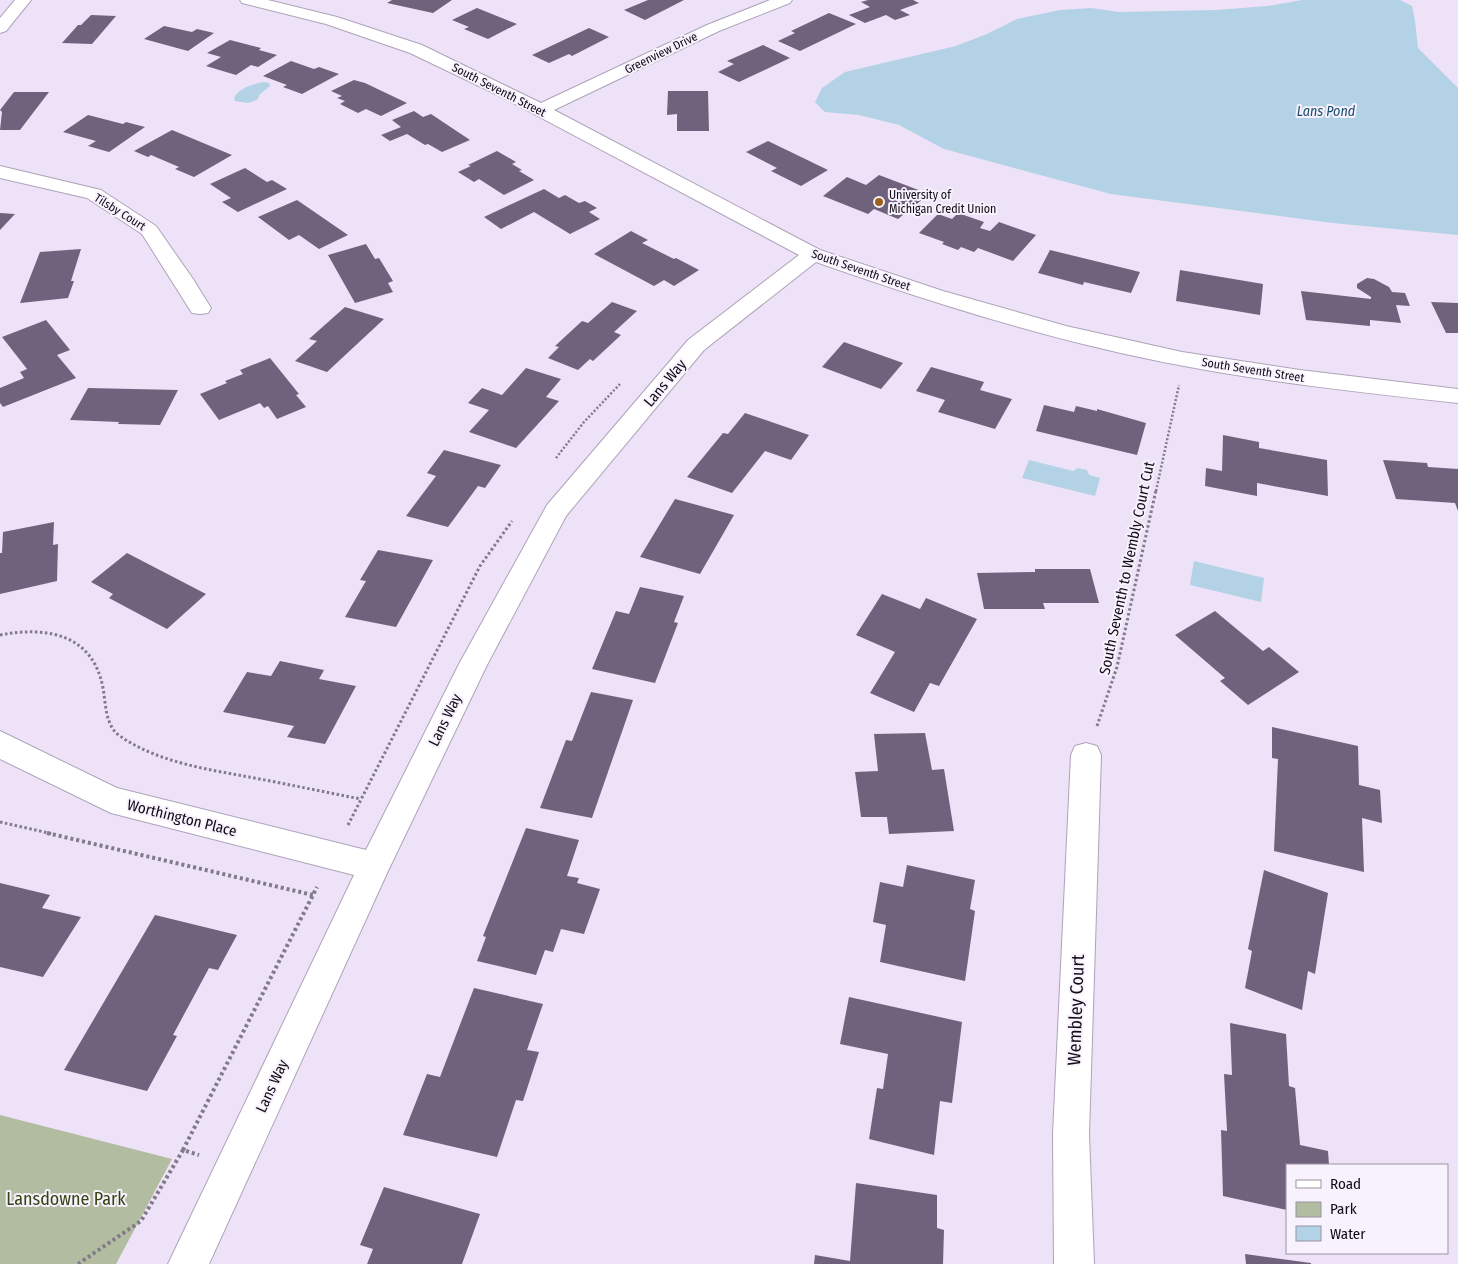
<svg xmlns="http://www.w3.org/2000/svg" width="1458" height="1264" font-family="'Fira Sans Condensed',sans-serif">
<style>
.green{fill:#b2bca0}
.water{fill:#b3d2e6}
.building{fill:#70627c}
.lines{fill:none;stroke-linecap:round;stroke-linejoin:round}
.minor-casing{stroke:#aea3b8;stroke-width:2}
.path-far2{stroke:#817a88;stroke-width:2.5;stroke-dasharray:2 2;stroke-linecap:butt}
.path-far1{stroke:#817a88;stroke-width:3;stroke-dasharray:2.5 2.5;stroke-linecap:butt}
.path{stroke:#817a88;stroke-width:4;stroke-dasharray:3 3;stroke-linecap:butt}
.minor{fill:#fff;fill-rule:evenodd}
.poi-dot{fill:#9a631d;stroke:#f8f1fe;stroke-width:2}
.labels{text-anchor:middle;stroke-width:4;stroke-linejoin:round;paint-order:stroke}
.far-street-label{font-size:12px;fill:#100c13;stroke:#f8f1fe}
.far-poi-label{font-size:12px;fill:#100c13;stroke:#f8f1fe;text-anchor:start}
.far-water-label{font-size:14px;font-style:italic;fill:#174c6a;stroke:#f8f1fe}
.street-label{font-size:15px;fill:#100c13;stroke:#f8f1fe}
.near-street-label{font-size:18px;fill:#100c13;stroke:#f8f1fe}
.near-park-label{font-size:18px;fill:#354312;stroke:#f8f1fe}
</style>
<rect width="100%" height="100%" fill="#ede2f7"/>
<path class="green" d="M0,1115L172,1159L116,1264H0Z"/>
<path class="water" d="M1302,0H1400L1412,6L1415,21L1418,48L1458,88V235L1333,223L1111,194L944,149L899,125L859,115L825,112L815,102L822,88L845,72L956,46L987,34L1017,19L1060,10L1091,8L1119,12L1216,10L1268,6Z
M264,82L269,83L270,86L260,94L257,100L248,103L235,101L234,98C239,88 253,84 264,82Z
M1029,460L1073,471L1078,468L1087,470L1089,475L1100,478L1095,496L1022,478Z
M1194,561L1264,578L1261,602L1190,585Z"/>
<path class="building" d="M392,0H452L433,13L387,3Z
M648,0H684L645,20L624,10Z
M868,0H913L919,3L900,10L910,15L895,20L886,15L865,23L849,15L870,7L861,2Z
M477,8L517,24L488,39L464,29L469,27L452,20Z
M829,13L856,24L800,51L778,41L795,33L791,31Z
M91,15L116,16L92,44L62,43L78,25H81Z
M164,26L192,32L197,29L214,33L188,51L144,39Z
M589,28L609,37L572,56L569,54L549,63L532,55Z
M230,40L261,48L259,50L277,55L258,67L251,65L236,75L206,66L221,57L207,53Z
M763,45L790,58L739,82L718,72L734,64L727,61Z
M291,61L314,69L319,67L339,74L302,94L283,87L287,85L263,76Z
M354,80L365,83L407,103L381,116L366,109L358,113L340,104L345,101L337,98L342,96L331,91Z
M668,91H708L709,131H677V114L667,115Z
M14,92H49L20,130H0L2,112L0,110Z
M414,111L423,117L431,114L470,140L442,152L428,144L425,145L407,134L390,141L381,135L401,127L392,120Z
M88,115L123,124L126,122L145,127L109,152L88,146L96,141L63,132Z
M172,130L232,155L194,177L175,169L179,167L151,155L148,157L134,151Z
M768,141L828,170L801,186L771,171L777,168L746,152Z
M497,151L516,162L512,164L522,170L519,171L534,180L504,195L479,179L474,182L458,172L471,166L468,165Z
M245,168L267,182L272,180L287,189L238,212L222,202L231,198L210,184Z
M879,175L929,194L898,219L874,209L868,214L823,196L847,177L866,185Z
M544,189L559,198L565,195L579,203L585,201L597,208L589,212L600,219L570,234L534,212L501,229L484,217Z
M297,200L348,235L319,249L299,235L289,240L258,217Z
M0,213L15,214L0,230Z
M958,213L984,222L980,228L990,231L999,222L1036,235L1013,261L978,248L974,252L961,247L958,250L942,244L944,242L919,233L938,214L952,219Z
M631,231L648,240L642,243L674,259L676,258L699,270L674,286L664,280L654,286L594,254Z
M366,244L375,259L379,258L393,281L388,283L393,292L355,303L328,255Z
M81,249L71,281H74L68,298L20,303L40,252Z
M1050,250L1140,272L1131,293L1084,282L1083,285L1038,273Z
M1180,270L1263,284L1260,315L1176,301Z
M1367,278L1374,279L1389,287L1392,292L1405,293L1410,306L1396,305L1401,323L1370,320V326L1306,320L1301,291L1371,299V297L1357,288V284Z
M612,302L637,311L614,332L621,335L593,361L590,359L578,370L548,358L559,347L555,346L582,321L588,323Z
M1431,302L1458,303V333H1446Z
M345,307L384,319L327,372L295,361L317,341L309,339Z
M46,320L70,350L57,355L76,378L3,407L0,403V388L24,378L20,372L27,369L2,337Z
M844,342L903,363L881,389L822,367Z
M270,358L299,394L296,395L306,407L277,419L268,406L264,408L260,403L219,420L200,394L227,383L225,381L243,374L240,370Z
M931,367L984,382L980,390L1012,399L995,429L938,412L945,400L916,391Z
M526,368L561,379L546,397L559,401L516,448L469,432L489,410L468,403L482,388L502,395Z
M88,388L178,390L160,425L118,424L119,422L70,420Z
M1044,405L1074,412L1076,406L1097,411V409L1146,423L1137,455L1036,431Z
M745,413L809,435L791,460L765,451L732,493L687,477L723,433L728,434Z
M1223,435L1259,442V448L1327,460L1328,496L1257,483V496L1205,486L1206,468L1222,471Z
M444,450L501,465L485,488L478,486L448,527L406,516L436,476L427,473Z
M1383,460L1427,463L1428,467L1458,469V511L1455,503L1396,499Z
M675,499L734,515L700,574L640,557Z
M54,522L53,545L58,544L57,581L0,594V553H2L3,532Z
M378,550L433,560L396,627L345,617L366,581L360,580Z
M127,553L206,594L167,629L109,598L113,594L91,582Z
M1035,569H1090L1099,603H1043L1045,609H984L977,573L1035,572Z
M640,587L684,596L674,622L678,623L655,683L592,669L616,611L629,614Z
M882,594L920,609L926,598L977,619L939,686L930,683L914,712L870,693L895,652L856,635Z
M1215,611L1263,651L1269,647L1299,672L1248,705L1220,681L1225,678L1175,635Z
M280,661L324,670L319,679L356,686L325,744L287,737L294,726L223,712L247,672L271,676Z
M591,692L633,700L592,818L540,808L566,740L572,741Z
M1272,727L1358,746L1359,785L1380,790L1382,823L1362,818L1364,872L1274,851L1278,759L1272,758Z
M925,733L932,770L944,769L954,831L889,834L887,817H861L855,772L878,771L874,734Z
M526,828L579,840L567,876L579,878L577,883L600,889L584,934L561,929L553,952L545,950L536,975L477,961L486,937L483,936Z
M907,865L975,880L970,909L975,911L965,981L880,962L886,925L873,922L880,882L903,887Z
M1264,870L1328,893L1315,974L1308,971L1302,1010L1245,988L1252,951L1248,949Z
M0,883L50,895L42,908L81,917L43,977L0,967Z
M155,915L237,935L218,970L209,968L173,1035L177,1036L147,1091L64,1070Z
M474,988L543,1004L527,1050L539,1052L523,1101L516,1100L497,1157L403,1135L427,1074L440,1077Z
M849,997L962,1022L952,1103L940,1101L934,1155L869,1139L877,1088L883,1089L888,1054L840,1044Z
M1230,1023L1286,1034L1289,1086L1295,1088L1300,1145L1328,1151L1329,1165H1287V1210L1223,1196L1221,1130L1227,1131L1224,1074L1232,1075Z
M856,1183L937,1195V1228L944,1230L943,1264H814L815,1255L850,1261Z
M384,1187L480,1214L462,1264H367L373,1249L360,1245Z
M1245,1254L1311,1263V1264H1246Z"/>
<g class="lines">
<defs>
<path id="minor" d="M15,0H31L6,31L0,33V18Z
M240,0H268L337,17L422,45L541,103L707,25L770,0H792L790,3L719,31L554,110L820,250L943,291L1066,326L1182,352L1300,370L1458,389V403C1366,393 1275,383 1184,366C1059,343 936,304 816,262L704,350L566,516L487,665L388,871L209,1264H168L354,875L111,813L0,759V731L117,788L366,850L459,664L547,505L688,340L799,255L504,98L410,53L326,24L242,3Z
M0,166L101,190L156,226L193,279L211,308L208,313L200,314L192,313L142,234L87,198L0,178Z
M1086,743L1097,746L1101,755L1089,1134L1094,1264H1054L1053,1134L1071,755L1075,746Z"/>
</defs>
<use href="#minor" class="minor-casing"/>
<path class="path-far2" d="M556,458L584,422L620,384
M1156,491L1179,385"/>
<path class="path-far1" d="M0,635C47,626 93,634 103,688C106,704 105,726 120,736C157,762 206,769 249,777C287,784 324,792 361,799
M1097,726L1117,667L1156,490
M0,822L53,834
M348,825L480,566L512,521"/>
<path class="path" d="M47,833L313,895
M183,1150L317,887
M78,1264L141,1221L183,1150L199,1155"/>
<use href="#minor" class="minor"/>
</g>
<circle class="poi-dot" cx="879" cy="202" r="5"/>
<g class="labels">
<g class="far-street-label">
<text transform="translate(661 53) rotate(-26)" y="4">Greenview Drive</text>
<text transform="translate(499 90) rotate(27)" y="4">South Seventh Street</text>
<text transform="translate(120 212) rotate(32)" y="4">Tilsby Court</text>
<text transform="translate(861 270) rotate(19)" y="4">South Seventh Street</text>
<text transform="translate(1253 370) rotate(9)" y="4">South Seventh Street</text>
</g>
<g class="far-poi-label">
<text x="889" y="199">University of<tspan x="889" dy="14">Michigan Credit Union</tspan></text>
</g>
<g class="far-water-label">
<text x="1326" y="116">Lans Pond</text>
</g>
<g class="street-label">
<text transform="translate(665 383) rotate(-50)" y="5">Lans Way</text>
<text transform="translate(1127 568) rotate(-78)" y="5">South Seventh to Wembly Court Cut</text>
<text transform="translate(445 720) rotate(-64)" y="5">Lans Way</text>
<text transform="translate(182 818) rotate(14)" y="5">Worthington Place</text>
<text transform="translate(272 1086) rotate(-65)" y="5">Lans Way</text>
</g>
<g class="near-street-label">
<text transform="translate(1076 1010) rotate(-88)" y="6">Wembley Court</text>
</g>
<g class="near-park-label">
<text x="66" y="1205">Lansdowne Park</text>
</g>
</g>
<rect x="1286" y="1164" width="162" height="90" fill="#f8f1fe" stroke="#9b95a0"/>
<rect x="1296" y="1180" width="25" height="8" fill="#ffffff" stroke="#9b95a0"/>
<text x="1330" y="1189" font-size="15" fill="#100c13">Road</text>
<rect x="1296" y="1202" width="25" height="15" fill="#b2bca0" stroke="#9b95a0"/>
<text x="1330" y="1214" font-size="15" fill="#100c13">Park</text>
<rect x="1296" y="1226" width="25" height="15" fill="#b3d2e6" stroke="#9b95a0"/>
<text x="1330" y="1239" font-size="15" fill="#100c13">Water</text>
</svg>
